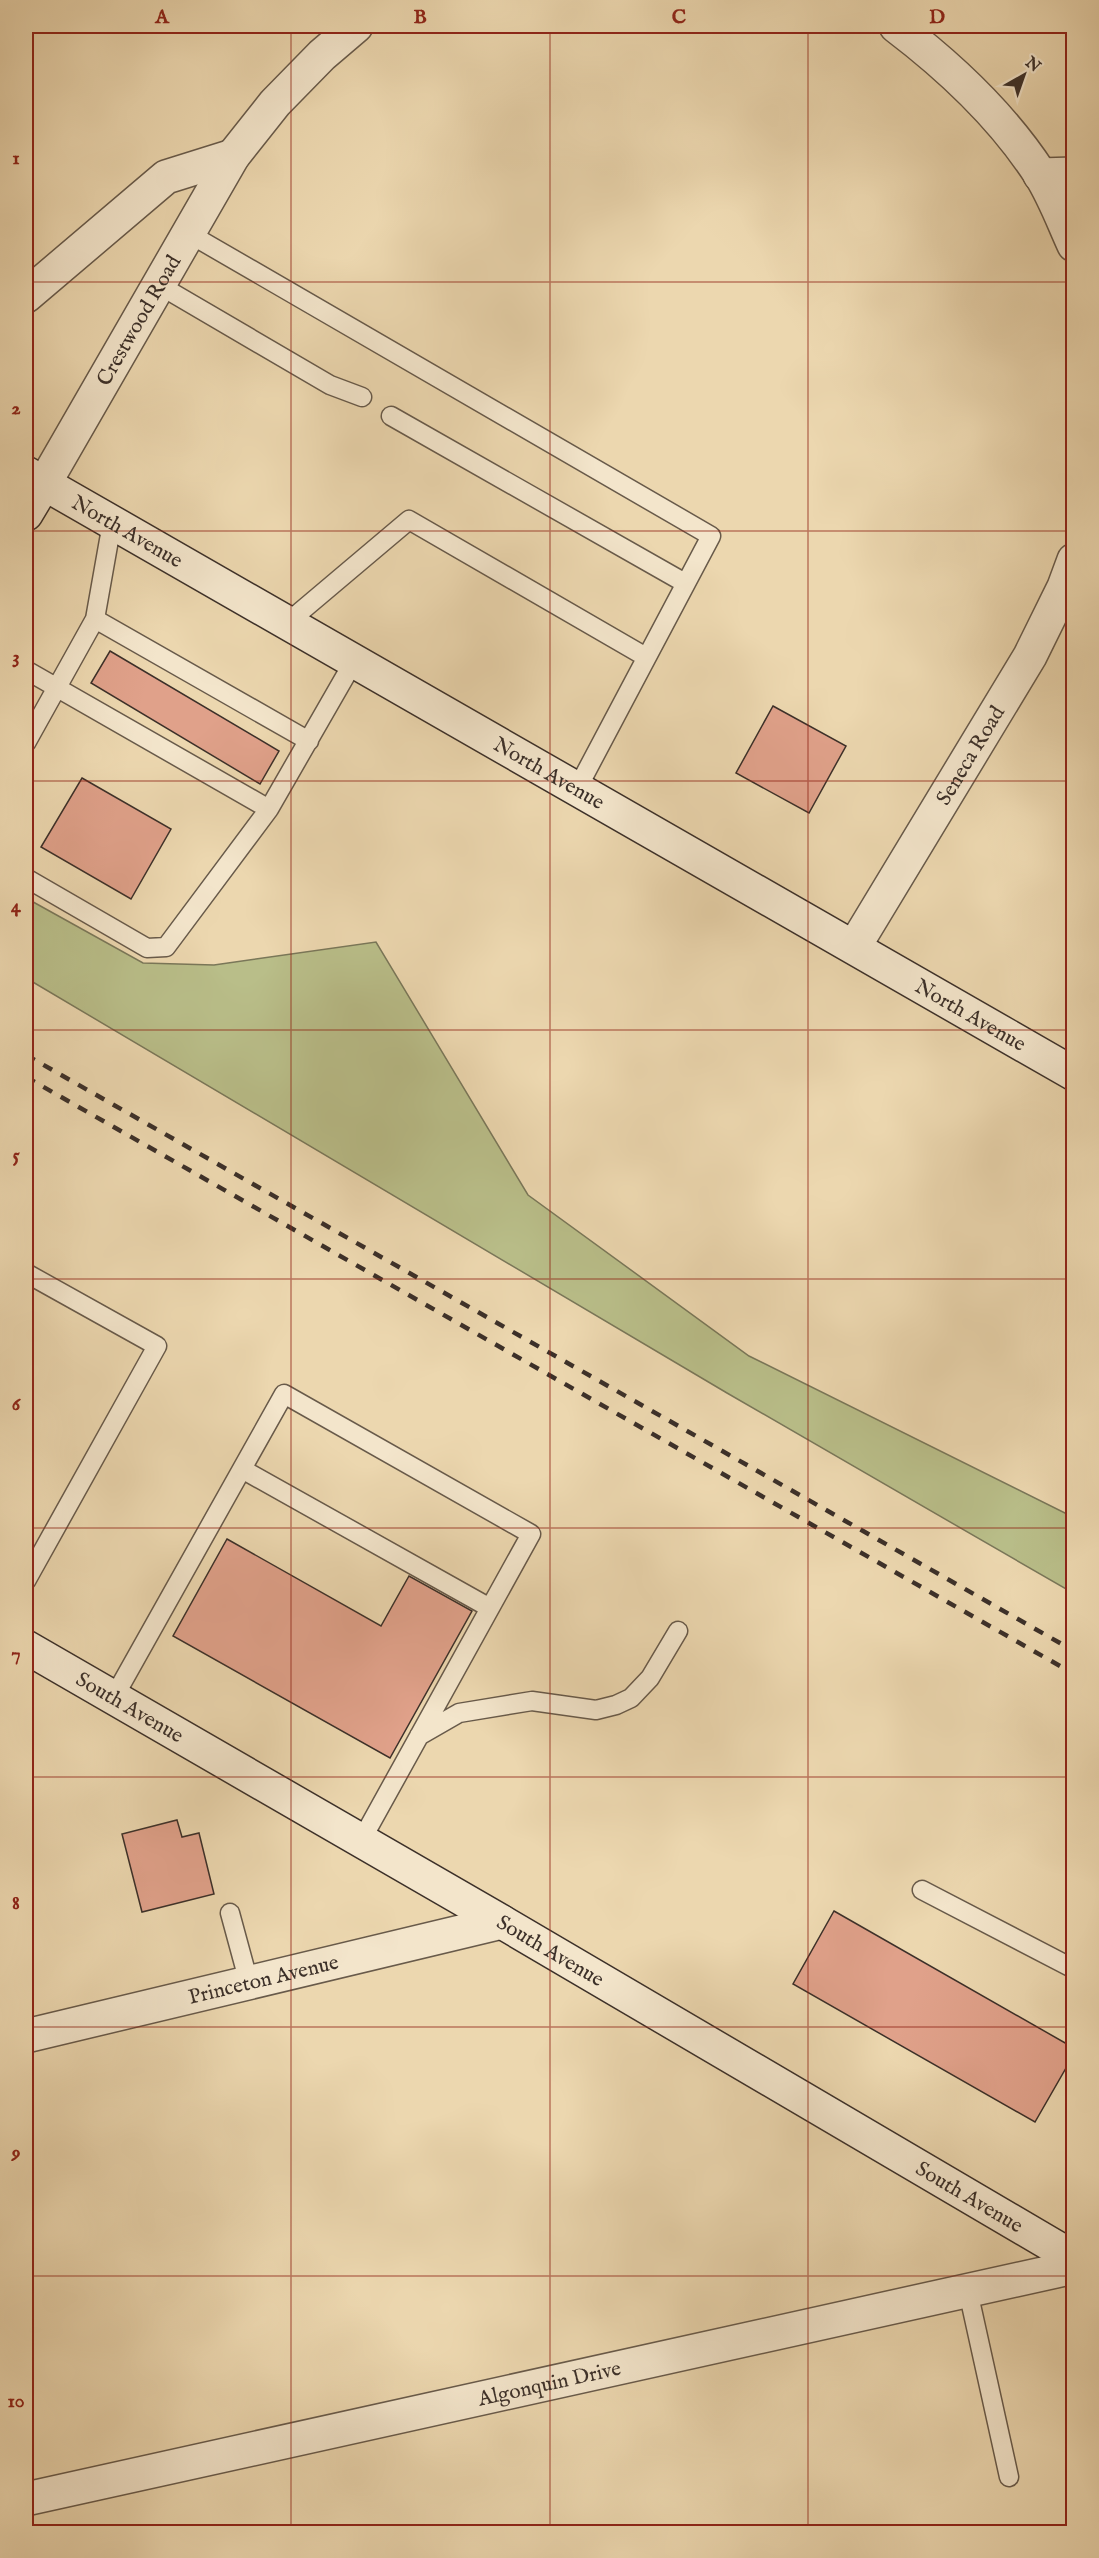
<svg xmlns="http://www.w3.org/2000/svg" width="1099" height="2558" font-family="'IM FELL English',serif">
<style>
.green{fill:#b9be89;stroke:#7a7759;stroke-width:1.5}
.building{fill:#e0a18a;stroke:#3c3029;stroke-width:1.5}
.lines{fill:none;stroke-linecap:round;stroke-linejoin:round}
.lane-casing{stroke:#685a4a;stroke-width:21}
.street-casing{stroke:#685a4a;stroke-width:36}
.secondary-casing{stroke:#3c3029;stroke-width:36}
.lane{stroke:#f3e5cb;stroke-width:18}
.street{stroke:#f3e5cb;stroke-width:33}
.secondary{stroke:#f3e5cb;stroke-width:33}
.rail{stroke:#3c3029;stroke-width:4.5;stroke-dasharray:10 10;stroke-linecap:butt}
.grid{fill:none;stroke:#8f2418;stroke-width:1.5;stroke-opacity:0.55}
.labels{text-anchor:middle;stroke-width:6;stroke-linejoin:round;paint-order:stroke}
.street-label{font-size:21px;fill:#3c3029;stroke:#f3e5cb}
.neatline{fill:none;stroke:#8f2418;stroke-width:2}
.grid-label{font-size:20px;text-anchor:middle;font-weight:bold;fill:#8f2418}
</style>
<rect width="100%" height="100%" fill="#ecd7af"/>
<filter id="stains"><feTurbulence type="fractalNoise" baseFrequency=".00333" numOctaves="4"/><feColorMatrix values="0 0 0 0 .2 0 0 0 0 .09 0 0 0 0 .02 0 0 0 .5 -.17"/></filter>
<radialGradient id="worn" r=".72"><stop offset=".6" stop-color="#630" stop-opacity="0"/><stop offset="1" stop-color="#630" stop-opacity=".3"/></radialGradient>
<path class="green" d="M26,898L143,963L214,965L376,942L528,1195L749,1356L1073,1517V1593L727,1393L26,978Z"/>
<path class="building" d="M110,651L279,751L260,784L91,683Z
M773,706L846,746L809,813L736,773Z
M82,778L171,829L131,899L41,847Z
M227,1539L381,1626L409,1576L472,1611L390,1758L173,1636Z
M177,1820L182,1837L199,1833L214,1894L142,1912L122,1834Z
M834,1911L1074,2048V2054L1035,2122L793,1984Z"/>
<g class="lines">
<defs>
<path id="lane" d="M188,233L711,536L577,789
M159,285L330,385L362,397
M391,416L685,583
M95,619L309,741
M287,623L409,520L646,657
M26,670L269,809L354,661
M26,743L95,619L112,523
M26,878L147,948L166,947L269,809
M26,1273L157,1346L26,1581
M242,1469L490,1608
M114,1697L284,1394L531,1534L361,1841
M419,1736L459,1713L532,1701L596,1710L616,1705L631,1698L650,1678L678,1631
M922,1890L1074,1969
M230,1913L249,1983
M968,2291L1009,2477"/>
<g id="street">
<path d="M896,26C950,67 1003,117 1040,174C1054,196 1063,221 1074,245"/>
<path d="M1040,175L1074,174"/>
<path d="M26,296L166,177L233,156"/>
<path id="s1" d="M44,484L233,156L275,103L322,55L356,26"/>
<path id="s2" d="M854,947L1030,656L1064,587L1074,560"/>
<path id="s3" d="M26,2036L502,1922"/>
<path id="s4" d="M26,2499L1074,2267"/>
</g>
<g id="secondary">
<path id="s5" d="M26,473L1074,1074"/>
<path d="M26,514L44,484"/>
<path id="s6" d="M26,1647L502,1922L1074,2258"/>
</g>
</defs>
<use href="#lane" class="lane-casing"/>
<use href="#street" class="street-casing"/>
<use href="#secondary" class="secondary-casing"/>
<use href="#lane" class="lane"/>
<use href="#street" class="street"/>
<use href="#secondary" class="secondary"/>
<path class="rail" d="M26,1055L1074,1651
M26,1077L1074,1674"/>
</g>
<path class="grid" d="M291,26V2532M550,26V2532M808,26V2532M26,282H1074M26,531H1074M26,781H1074M26,1030H1074M26,1279H1074M26,1528H1074M26,1777H1074M26,2027H1074M26,2276H1074"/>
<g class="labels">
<g class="street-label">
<text dy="7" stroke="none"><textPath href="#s1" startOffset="189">Crestwood Road</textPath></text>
<text dy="7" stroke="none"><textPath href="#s5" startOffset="117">North Avenue</textPath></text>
<text dy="7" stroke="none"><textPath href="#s2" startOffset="224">Seneca Road</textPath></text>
<text dy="7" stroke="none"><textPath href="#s5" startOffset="603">North Avenue</textPath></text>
<text dy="7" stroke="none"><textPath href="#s5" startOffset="1089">North Avenue</textPath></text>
<text dy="7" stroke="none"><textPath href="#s6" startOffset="120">South Avenue</textPath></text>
<text dy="7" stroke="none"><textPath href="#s6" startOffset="606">South Avenue</textPath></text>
<text dy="7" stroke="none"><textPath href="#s3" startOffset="244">Princeton Avenue</textPath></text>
<text dy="7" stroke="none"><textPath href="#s6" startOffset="1092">South Avenue</textPath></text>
<text dy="7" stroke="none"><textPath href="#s4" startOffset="536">Algonquin Drive</textPath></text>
</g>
</g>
<rect width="1099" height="2558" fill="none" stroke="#ecd7af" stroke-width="66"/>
<g transform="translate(1024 75) rotate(40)" stroke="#f3e5cb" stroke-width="4.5" paint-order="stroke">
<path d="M0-4.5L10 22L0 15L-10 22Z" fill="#3c3029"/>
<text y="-9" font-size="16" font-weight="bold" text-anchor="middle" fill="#3c3029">N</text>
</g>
<rect x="33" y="33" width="1033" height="2492" class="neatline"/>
<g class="grid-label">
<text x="162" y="23">A</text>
<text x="420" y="23">B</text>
<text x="679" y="23">C</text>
<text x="937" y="23">D</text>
<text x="16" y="164">1</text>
<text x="16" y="414">2</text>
<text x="16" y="663">3</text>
<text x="16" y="912">4</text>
<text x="16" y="1161">5</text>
<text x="16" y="1410">6</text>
<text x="16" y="1660">7</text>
<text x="16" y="1909">8</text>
<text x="16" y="2158">9</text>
<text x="16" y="2407">10</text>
</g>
<rect width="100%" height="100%" filter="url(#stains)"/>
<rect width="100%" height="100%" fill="url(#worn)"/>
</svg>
